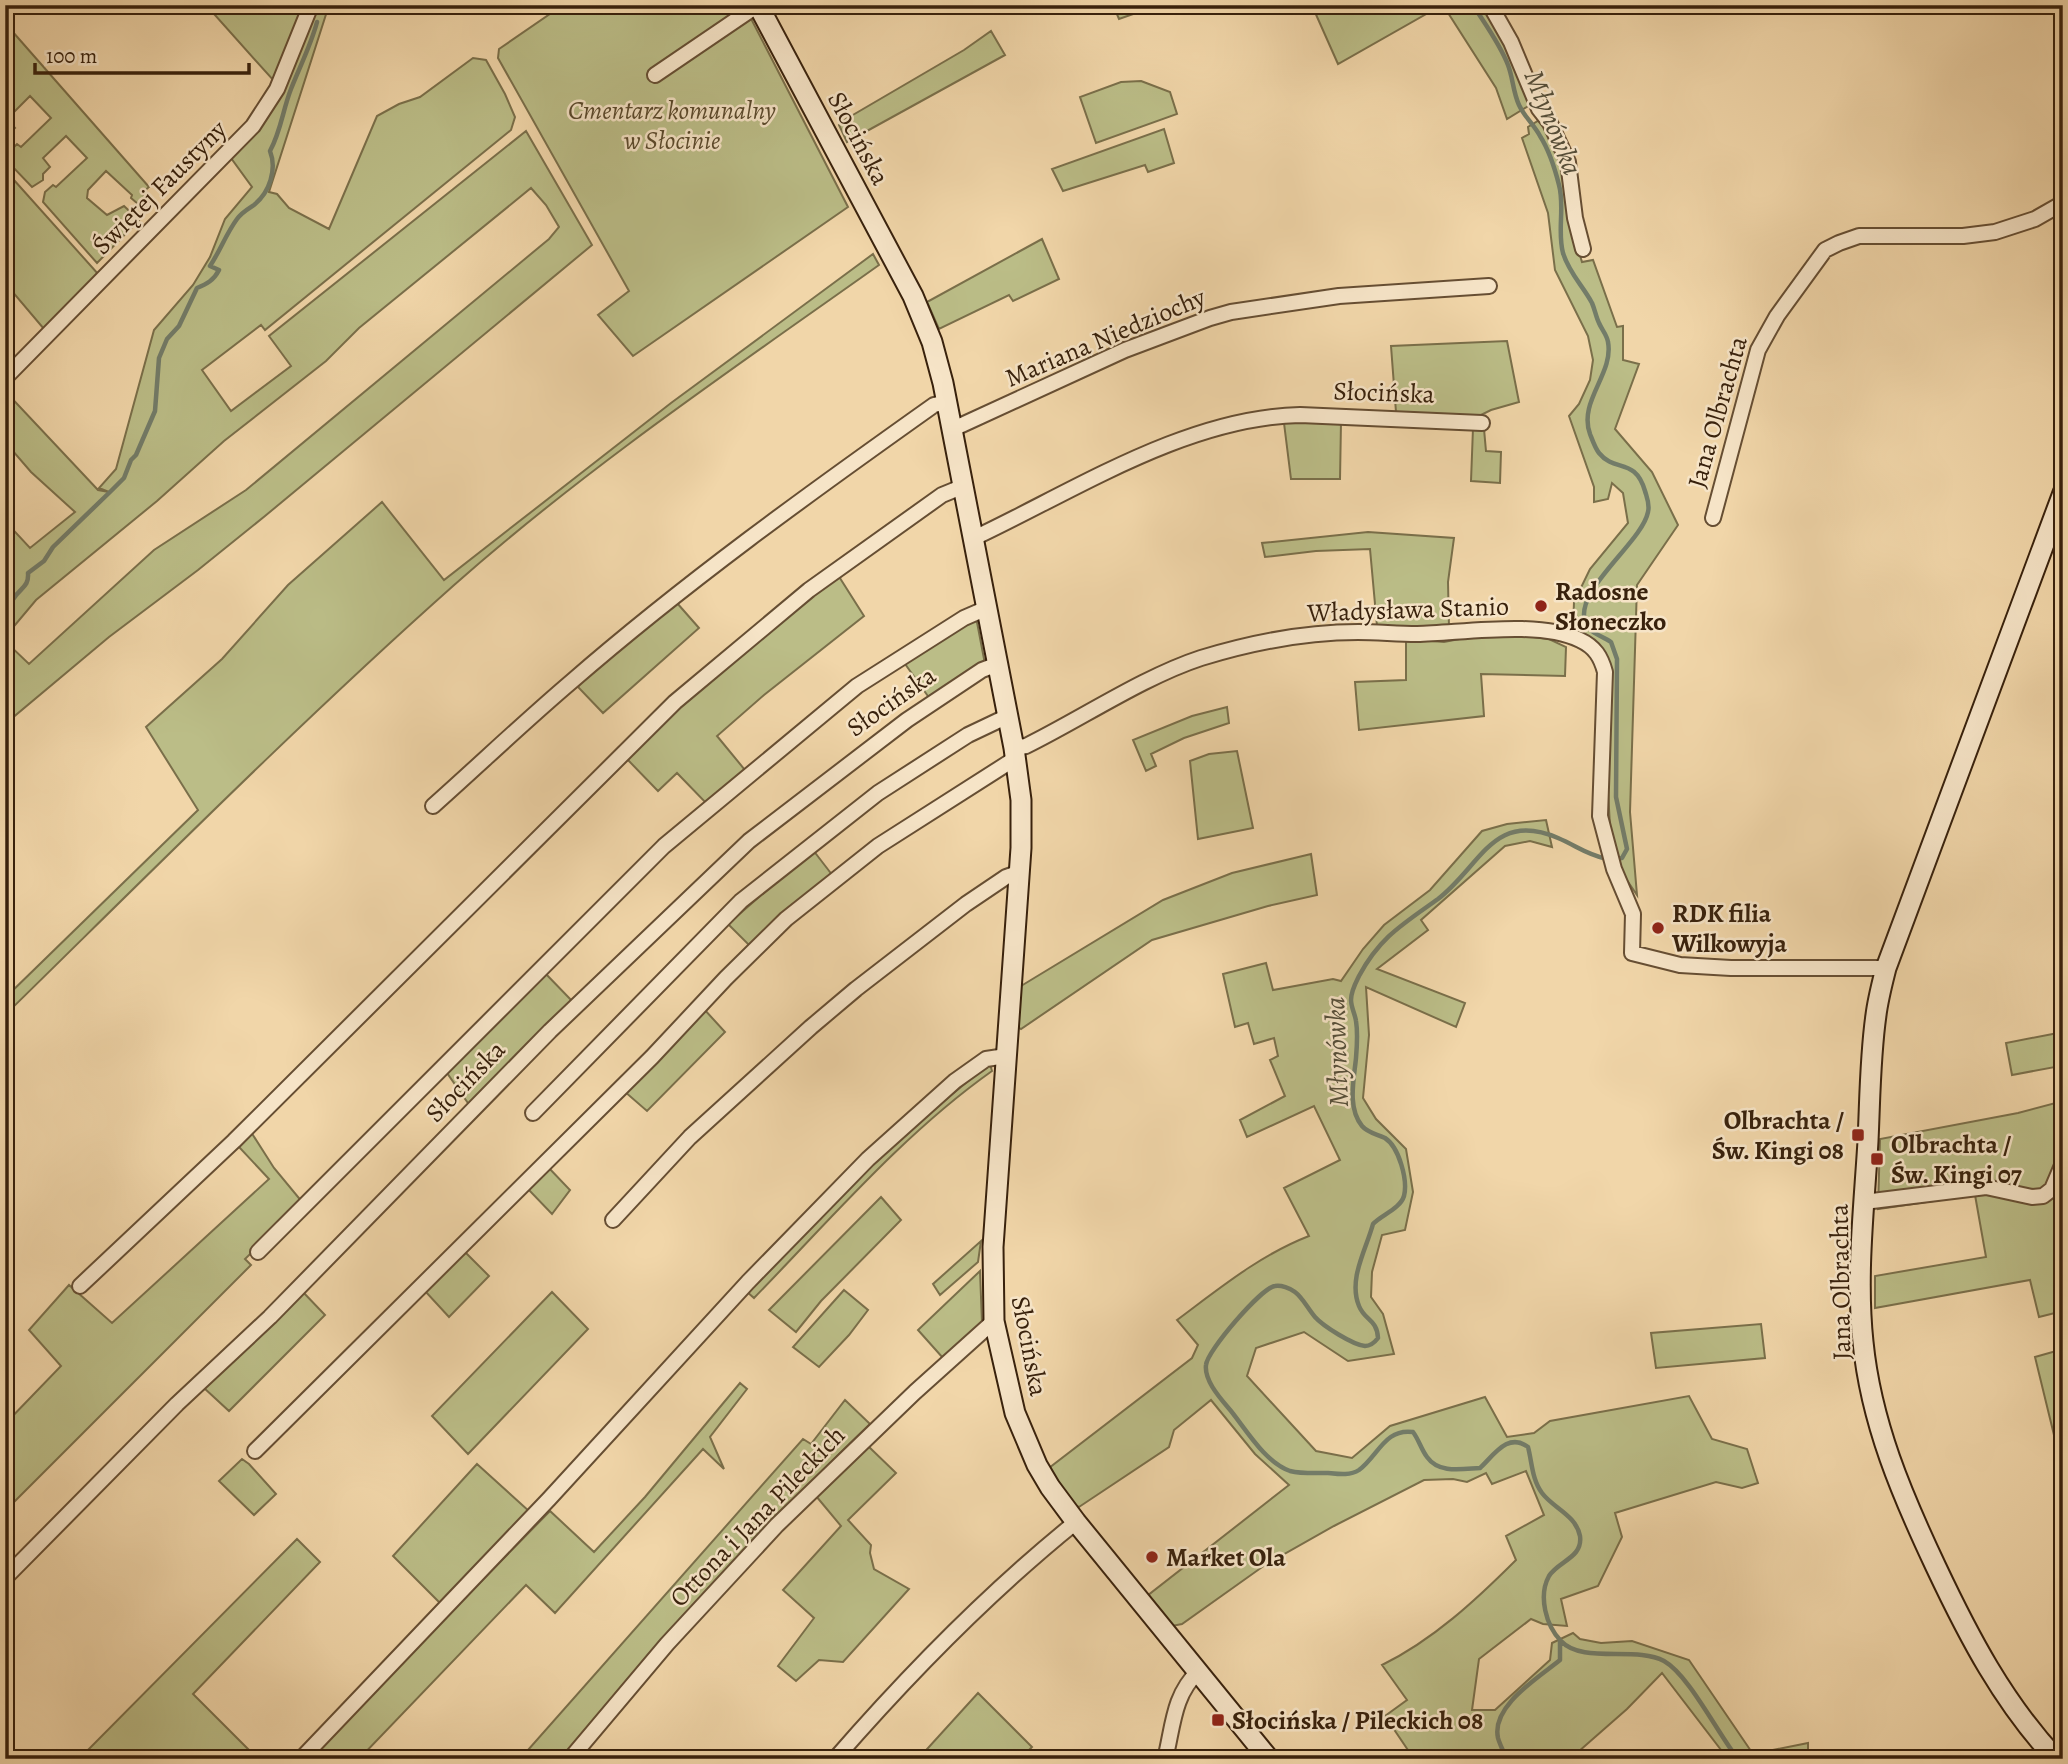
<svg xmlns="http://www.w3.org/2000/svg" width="2068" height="1764" font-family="Alegreya,serif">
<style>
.green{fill:#bbbd87;stroke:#7a6f4a;stroke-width:2}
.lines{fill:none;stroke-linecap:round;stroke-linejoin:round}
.stream{stroke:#737c69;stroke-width:4.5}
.street-casing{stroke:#664e33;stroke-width:18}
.secondary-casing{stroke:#38210c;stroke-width:23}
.street{stroke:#f6e4c7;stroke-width:14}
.secondary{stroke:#f6e4c7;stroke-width:19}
.poi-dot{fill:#8f2418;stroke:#f6e4c7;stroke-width:2.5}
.labels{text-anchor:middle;stroke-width:5;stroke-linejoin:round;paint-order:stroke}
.park-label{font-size:26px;font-style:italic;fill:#59482b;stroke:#f6e4c7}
.street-label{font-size:26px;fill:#38210c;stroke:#f6e4c7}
.poi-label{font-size:26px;font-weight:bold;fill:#38210c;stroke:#f6e4c7;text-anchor:start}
.water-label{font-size:28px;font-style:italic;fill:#564f3a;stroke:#f6e4c7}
</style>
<rect width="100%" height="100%" fill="#f1d6a9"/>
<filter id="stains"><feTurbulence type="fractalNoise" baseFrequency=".00286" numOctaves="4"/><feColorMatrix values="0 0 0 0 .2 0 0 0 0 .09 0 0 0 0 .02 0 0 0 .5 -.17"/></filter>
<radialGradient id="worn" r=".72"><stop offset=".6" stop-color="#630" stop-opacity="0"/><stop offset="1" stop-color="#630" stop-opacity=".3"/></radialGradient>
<path class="green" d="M206,5H304L274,81Z
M317,5H329L269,192L277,194L289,208L329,229L377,116L399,104L420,97L473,58L486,60L505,94L515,117L511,130L265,330L261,325L202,370L231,411L291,366L269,336L526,131L592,245L265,516L198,570L109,637L5,724V641L29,664L154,550L246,490L549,239L559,227L546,205L531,188L359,328L326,361L224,441L157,501L36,600L5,637V521L30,548L75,512L31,472L5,442V391L98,490L109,492L99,488L116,469L154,330L193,285L210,257L225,219L252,187L231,158L274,107Z
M563,5H744L848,207L633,356L598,315L629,291L498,58L499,49Z
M1113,5H1159L1119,19Z
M1321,5H1442L1338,64L1314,10Z
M1443,5H1483L1520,75L1530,105L1507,119L1496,88Z
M12,31L149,187L142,193L150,202L145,210L131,198L132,195L106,171L88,190L87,198L107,215L124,206L139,220L97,263L43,202L45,192L53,185L56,187L87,158L66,136L43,158L50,167L43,174V180L32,187L8,162L10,151L17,144L21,147L51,118L30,96L7,119L15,128L7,135L9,138L5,142V37Z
M991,31L1005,55L847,142L839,125L846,119L964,50Z
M1141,81L1170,92L1177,114L1096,143L1080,97L1121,82Z
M1541,119L1565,170L1572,229L1582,262L1593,260L1617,327L1623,326V360L1639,364L1615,429L1652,472L1678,525L1637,585L1630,812L1637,895L1622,873L1610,826L1607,774L1611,674L1586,635L1573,630L1574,602L1590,569L1628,523L1623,493L1612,483L1608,499L1594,502V487L1569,416L1579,404L1590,380L1593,360L1588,336L1555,270L1548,213L1522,138L1529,134L1528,127Z
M1164,129L1174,163L1148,172L1145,165L1063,191L1052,169Z
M5,170L99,275L44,329L5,283Z
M1042,239L1059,279L1013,301L1009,295L939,329L927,302Z
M873,254L879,265C734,368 586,468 453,586C299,723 153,870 5,1015V998L198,810L146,727L222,659L288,585L382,502L444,580L671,403Z
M1507,341L1519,402L1491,410L1479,416L1396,412L1391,346Z
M1341,422L1340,479H1291L1284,423Z
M1473,428L1484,429L1486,451L1501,452L1500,483L1471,481Z
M1368,532L1454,538L1448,582L1449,627L1377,626L1370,549L1316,551L1265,557L1262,543Z
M838,575L864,616L764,695L717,736L745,770L706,803L677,773L658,791L627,759L632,750L698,690Z
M677,603L699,628L603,713L578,687L588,674Z
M976,617L985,664L930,699L903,661Z
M1511,634L1549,639L1566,647L1565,676L1481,674L1484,716L1359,730L1355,682L1406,680V639L1444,642L1475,636Z
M1227,707L1229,723L1184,738L1151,754L1156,766L1146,771L1133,740L1192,716Z
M1237,751L1253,828L1198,839L1190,761L1209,754Z
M1546,820L1552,847L1530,841L1505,846L1421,920L1428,930L1377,969L1465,1003L1456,1027L1366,987L1369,1035L1363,1098L1376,1119L1406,1149L1413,1192L1405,1230L1382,1235L1372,1272L1371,1297L1383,1314L1394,1354L1348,1361L1304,1332L1256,1348L1247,1376L1316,1451L1352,1458L1390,1426L1485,1397L1507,1437L1534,1433L1550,1421L1689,1396L1712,1439L1747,1449L1758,1483L1742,1488L1716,1482L1615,1513L1622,1537L1598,1586L1561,1599L1567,1626L1543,1624L1531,1619L1479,1659L1472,1710H1495L1550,1660L1552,1643L1573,1633L1580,1639L1601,1643L1632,1641L1689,1660L1753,1754L1808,1743V1759H1728L1662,1673L1627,1709L1570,1759H1414L1385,1716L1407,1700L1382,1665C1433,1640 1476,1600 1516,1560L1506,1536L1544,1515L1526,1471L1492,1484L1486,1473L1467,1482L1453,1479L1424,1480L1334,1526L1265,1565L1182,1624L1172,1626L1147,1596L1289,1485L1255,1454L1211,1400L1174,1430L1169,1447L1079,1507L1074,1505L1049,1468L1192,1358L1198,1345L1177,1320C1220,1288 1260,1255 1309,1236L1284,1188L1340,1160L1314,1106L1247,1137L1240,1120L1285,1096L1270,1060L1278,1056L1274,1038L1254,1044L1248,1023L1235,1027L1223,974L1266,963L1273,990L1333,979L1341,981L1363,949L1384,925L1430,890L1482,831L1507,824Z
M813,850L833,876L751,947L728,924Z
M1311,854L1317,895L1268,906L1152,940L1021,1029L1016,1026L1021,986L1163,900L1232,873Z
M544,972L574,1003L470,1106L445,1070Z
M703,1008L725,1032L647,1111L624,1091Z
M2063,1032V1072L2060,1066L2012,1075L2006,1043Z
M990,1064L992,1071C903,1134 830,1220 754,1298L746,1291C824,1212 901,1132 990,1064Z
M2063,1101V1311L2039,1317L2030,1280L1875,1308V1276L1986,1257L1975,1195L1878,1209L1880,1139L2018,1113Z
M251,1132L274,1168L303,1203L245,1259L251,1265L5,1511V1424L61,1366L29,1330L69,1285L112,1323L269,1179L239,1147Z
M547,1166L570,1190L552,1214L527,1188Z
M881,1197L901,1220L821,1301L796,1332L769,1310Z
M981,1241L978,1262L940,1295L933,1284Z
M462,1249L489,1276L449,1317L425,1291Z
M980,1271L982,1323L943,1358L918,1330Z
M844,1290L868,1310L849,1335L819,1367L793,1347Z
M302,1291L325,1315L229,1411L204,1388Z
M552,1292L588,1329L468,1454L432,1416Z
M1761,1324L1765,1358L1656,1368L1651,1333Z
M2063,1349V1472L2035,1357Z
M740,1383L747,1389L710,1437L724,1469L703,1449L555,1613L526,1585L359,1759H307L550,1511L594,1552L645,1497Z
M845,1400L870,1424C760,1529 662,1643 564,1759H520L803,1439L811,1444Z
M867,1445L896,1473L848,1520L871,1545L870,1553L874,1569L909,1589L843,1662L819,1660L796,1681L778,1666L814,1618L783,1590L841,1526L816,1496Z
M242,1459L249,1464L276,1494L254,1515L219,1481Z
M477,1464L530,1512L440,1603L393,1556Z
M297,1539L320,1562L193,1694L258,1759H79Z
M978,1693L1032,1747L1020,1759H918Z"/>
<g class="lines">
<path class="stream" d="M1473,5C1485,24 1500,44 1508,65C1513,78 1513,92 1519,105C1524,116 1534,125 1540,136C1549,150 1555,169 1559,185C1565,207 1557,231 1563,253C1569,273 1583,286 1592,303C1595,310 1596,317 1599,323C1602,330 1607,335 1608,342C1614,374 1578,401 1590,434C1592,439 1595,448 1599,453C1615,473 1635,457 1645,491C1647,498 1650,504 1648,512C1642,543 1571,592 1586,624C1590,633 1602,636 1611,642L1617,659L1616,797L1627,849L1622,858L1615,859
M5,614C8,609 10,603 14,598C21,587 29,587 28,573L44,561L53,547L111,491L124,478L131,460L136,455L155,411L159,358L167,339L179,326L197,288C207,284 214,280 219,270L210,266C220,251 226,234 237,219C242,212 248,209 254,205C270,192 277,169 270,151C281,131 283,109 291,89C300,66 311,45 317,22
M1607,859C1585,854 1577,846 1558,838C1493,810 1481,866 1438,899C1403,924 1380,937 1359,976C1355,984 1351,991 1351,1000C1351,1007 1355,1014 1356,1021C1358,1033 1357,1046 1356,1058C1354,1079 1347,1108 1362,1126C1368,1133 1377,1134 1385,1138C1399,1147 1408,1180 1404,1196C1400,1209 1381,1215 1373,1224C1366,1250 1348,1279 1359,1306C1365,1321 1377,1319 1378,1338C1375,1342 1371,1346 1365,1346C1353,1345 1323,1326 1315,1317C1308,1309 1303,1298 1295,1292C1290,1288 1281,1285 1275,1286C1261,1288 1207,1351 1206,1365C1204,1381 1221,1399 1231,1411C1247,1431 1265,1462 1290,1471C1302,1474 1316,1473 1328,1473C1338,1474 1350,1476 1359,1470C1378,1456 1385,1428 1413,1432C1419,1440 1421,1449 1427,1457C1439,1474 1462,1469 1480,1468C1494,1455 1508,1432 1528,1447C1532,1462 1532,1480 1542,1493C1553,1508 1576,1515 1580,1536C1583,1558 1558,1561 1549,1576C1538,1596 1546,1626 1561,1641C1582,1664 1636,1646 1664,1661C1689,1675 1718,1734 1738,1759
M1506,1759C1504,1752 1500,1745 1498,1738C1491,1706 1538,1678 1560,1660V1641"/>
<defs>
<path id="street" d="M1490,5L1511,42L1539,109L1550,123L1568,162L1575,218L1583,249
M655,75L758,5
M5,378L253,126L277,89L311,5
M953,429L1125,350L1210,318L1231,312L1339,296L1489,286
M1713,518L1758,350L1777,316L1825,250L1839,243L1859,236H1963L1995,232L2035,219L2063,203
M974,538C1074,491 1187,417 1300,415L1482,423
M1014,748L1026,746C1081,719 1143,677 1201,658C1250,643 1307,632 1358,632C1378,632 1397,634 1417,634C1463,633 1539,620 1580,640C1595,647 1601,657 1605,672L1600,816L1614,869L1633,914L1632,953L1680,965L1731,968H1886
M433,806C479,765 524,722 571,682C686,582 810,493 934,405L947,402
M533,1113L741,901L878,793L968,735L1008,716
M1864,1202L1986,1187L2032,1197L2043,1196L2052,1189L2063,1163
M613,1220L690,1137L811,1027L856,989L966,904L1006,877L1020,872
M258,1252L664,846L857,686L964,618L987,608
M80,1286L234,1141L675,702L809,590L942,495L964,486
M255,1451L652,1057L726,978L786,919L878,846L1016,758
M5,1578L177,1404L270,1317L550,1031L749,841L907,720L982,670L998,664
M301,1759L549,1499L748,1282L868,1159L955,1081L986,1059L1006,1056
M570,1759L667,1644L777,1525L915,1392L994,1321
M835,1759C909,1674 988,1593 1076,1522
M1165,1759C1173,1728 1173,1695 1198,1672"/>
<path id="secondary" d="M758,5L913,296L932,342L943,383L1014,748L1021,800V848L993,1247L994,1321L1015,1413L1037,1465L1050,1487L1076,1522L1269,1759
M2056,1759C2003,1702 1969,1637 1936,1567C1902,1495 1871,1423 1863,1342C1856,1276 1864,1208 1868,1141C1870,1099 1870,1057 1876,1015C1878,999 1882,984 1886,968L2063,493"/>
</defs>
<use href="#street" class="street-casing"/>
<use href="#secondary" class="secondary-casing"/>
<use href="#street" class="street"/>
<use href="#secondary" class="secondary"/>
</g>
<g class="poi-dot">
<circle cx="1541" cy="606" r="7"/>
<circle cx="1658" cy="928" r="7"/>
<rect x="1851" y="1128" width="14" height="14" rx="3.5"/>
<rect x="1870" y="1152" width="14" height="14" rx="3.5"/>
<circle cx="1152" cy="1557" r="7"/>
<rect x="1211" y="1713" width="14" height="14" rx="3.5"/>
</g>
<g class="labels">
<g class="park-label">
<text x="672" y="119">Cmentarz komunalny<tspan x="672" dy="30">w Słocinie</tspan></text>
</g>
<g class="street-label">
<text transform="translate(859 138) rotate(62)" y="9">Słocińska</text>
<text transform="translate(159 187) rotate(-45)" y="9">Świętej Faustyny</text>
<text transform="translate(1105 337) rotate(-23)" y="9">Mariana Niedziochy</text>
<text transform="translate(1384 392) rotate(2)" y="9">Słocińska</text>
<text transform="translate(1717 412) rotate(-74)" y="9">Jana Olbrachta</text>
<text transform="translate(1408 609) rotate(-2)" y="9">Władysława Stanio</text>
<text transform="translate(891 701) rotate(-35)" y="9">Słocińska</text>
<text transform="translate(465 1081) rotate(-46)" y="9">Słocińska</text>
<text transform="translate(1840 1282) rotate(-91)" y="9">Jana Olbrachta</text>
<text transform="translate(1030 1346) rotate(79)" y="9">Słocińska</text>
<text transform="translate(757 1516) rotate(-46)" y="9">Ottona i Jana Pileckich</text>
</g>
<g class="poi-label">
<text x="1555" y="600">Radosne<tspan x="1555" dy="30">Słoneczko</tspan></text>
<text x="1672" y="922">RDK filia<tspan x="1672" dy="30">Wilkowyja</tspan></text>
<text x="1844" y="1129" text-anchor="end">Olbrachta /<tspan x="1844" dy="30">Św. Kingi 08</tspan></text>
<text x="1891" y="1153">Olbrachta /<tspan x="1891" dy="30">Św. Kingi 07</tspan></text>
<text x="1166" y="1566">Market Ola</text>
<text x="1232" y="1729">Słocińska / Pileckich 08</text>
</g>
<g class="water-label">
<text transform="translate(1554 122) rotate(68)" y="10">Młynówka</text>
<text transform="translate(1336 1052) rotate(-92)" y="10">Młynówka</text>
</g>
</g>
<rect width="2068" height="1764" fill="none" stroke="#f1d6a9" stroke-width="28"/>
<rect x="7" y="7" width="2054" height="1750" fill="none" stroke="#38210c" stroke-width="3.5"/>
<rect x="14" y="14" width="2040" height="1736" fill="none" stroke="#38210c" stroke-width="2"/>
<path d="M35 63v10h214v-10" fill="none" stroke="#38210c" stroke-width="3.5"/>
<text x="46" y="63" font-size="21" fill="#38210c" stroke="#f6e4c7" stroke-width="5" paint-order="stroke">100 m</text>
<rect width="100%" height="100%" filter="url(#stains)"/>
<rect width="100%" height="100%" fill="url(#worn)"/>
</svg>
